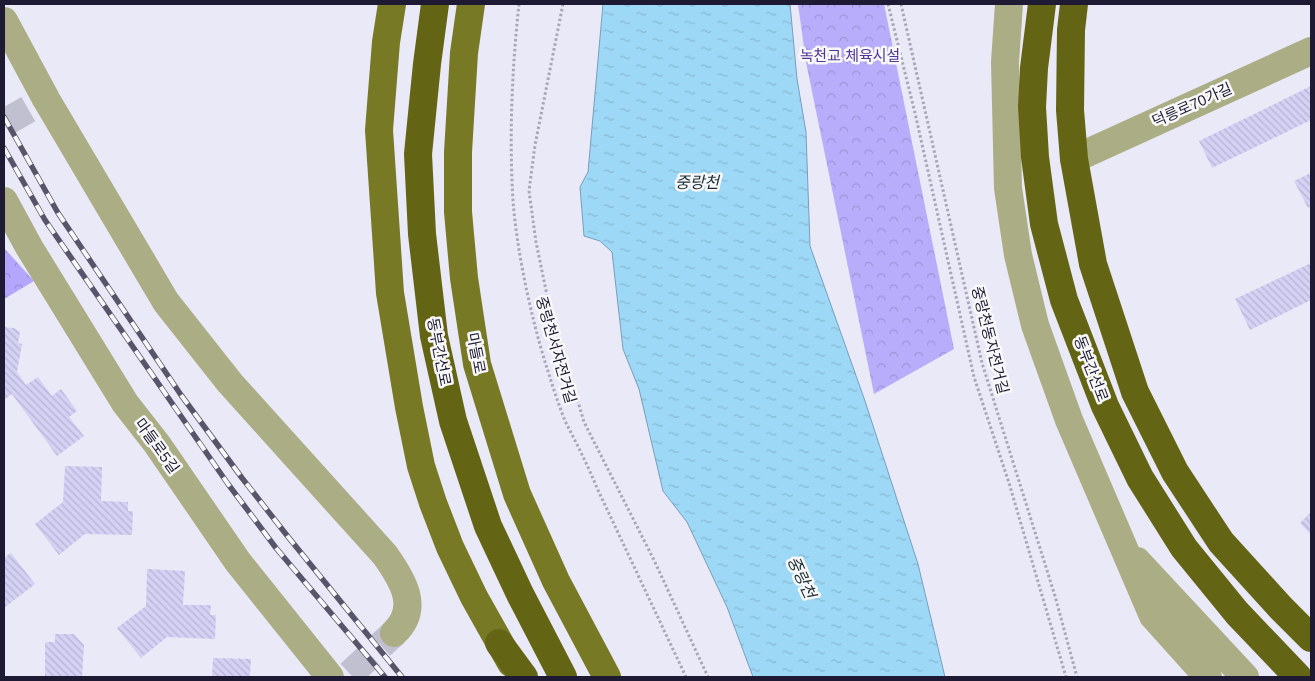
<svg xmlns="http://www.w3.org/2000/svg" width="1315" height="681" font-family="Helvetica,'Noto Sans KR',sans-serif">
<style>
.forest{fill:url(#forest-crowns)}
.park{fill:url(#park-crowns)}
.water{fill:url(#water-ripples);stroke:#779fbc}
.building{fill:url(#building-back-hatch)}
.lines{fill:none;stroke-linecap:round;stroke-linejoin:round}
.minor-tunnel{stroke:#c1c0d0;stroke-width:28;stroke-dasharray:28 14;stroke-linecap:butt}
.path{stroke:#a8a6b7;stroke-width:3;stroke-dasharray:2.5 2.5;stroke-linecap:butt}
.minor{stroke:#abad85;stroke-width:28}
.major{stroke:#777925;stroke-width:28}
.highway{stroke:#646514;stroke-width:28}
.rail-casing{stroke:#58556b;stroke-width:5.5}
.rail{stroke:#f8f8f8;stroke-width:4;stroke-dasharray:11;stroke-linecap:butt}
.labels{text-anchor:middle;stroke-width:5;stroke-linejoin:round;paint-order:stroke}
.park-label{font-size:15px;fill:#503699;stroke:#f8f8f8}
.street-label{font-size:15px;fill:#1e1a33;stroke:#f8f8f8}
.water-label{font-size:16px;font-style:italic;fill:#1a2e37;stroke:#f8f8f8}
</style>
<defs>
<pattern id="forest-crowns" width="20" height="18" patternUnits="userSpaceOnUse" patternTransform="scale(1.25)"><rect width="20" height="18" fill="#b3a6fc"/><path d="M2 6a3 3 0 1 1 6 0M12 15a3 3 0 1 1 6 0" fill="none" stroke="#9a8ed8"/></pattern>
<pattern id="park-crowns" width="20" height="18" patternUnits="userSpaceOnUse" patternTransform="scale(1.25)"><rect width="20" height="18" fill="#b8adfb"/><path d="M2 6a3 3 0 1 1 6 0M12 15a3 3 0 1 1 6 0" fill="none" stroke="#9e94d8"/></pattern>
<pattern id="water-ripples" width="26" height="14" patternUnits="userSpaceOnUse" patternTransform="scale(1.25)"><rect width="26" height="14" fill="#9dd8f6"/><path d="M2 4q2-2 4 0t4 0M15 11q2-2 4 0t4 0" fill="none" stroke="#87b9d3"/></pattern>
<pattern id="building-back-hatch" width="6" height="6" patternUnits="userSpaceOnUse" patternTransform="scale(1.25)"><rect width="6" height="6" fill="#d5d1f5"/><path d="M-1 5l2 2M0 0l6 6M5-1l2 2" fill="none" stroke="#b6b3d2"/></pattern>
</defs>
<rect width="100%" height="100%" fill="#eae9f7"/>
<path class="forest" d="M4,248L34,281L4,299Z"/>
<path class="park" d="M798,4H884L954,349L874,394L806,62Z"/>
<path class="water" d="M603,4H790L797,79L806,132L810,246L865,401L918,564L945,677H753L727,607L687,522L663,491L639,389L623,349L612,252L600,241L584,236L580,187L588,172Z"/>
<path class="building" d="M1311,86V120L1212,168L1199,141Z
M1311,173V206L1308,208L1294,181Z
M1311,263V300L1250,330L1235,299Z
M4,327L14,328L20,332L18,343L22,344L17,372L26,385L38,377L52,396L61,389L77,411L69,417L84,436L57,456L12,394L4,400Z
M65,466L102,467L101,501L128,502V511H133L132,535L85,534L59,555L35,524L63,502Z
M1311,512V535L1300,523Z
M11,553L35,584L4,608V558Z
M147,569L185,571L183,605H211L210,615H216L215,639L167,637L141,658L117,628L146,606Z
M55,634H74L84,645L82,677H45V642H55Z
M213,658L251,659L250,677H212Z"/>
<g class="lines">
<path class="minor-tunnel" d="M4,123L46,99
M350,674L394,633"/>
<path class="path" d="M519,4C512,69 509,135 513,201C517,252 531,317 546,365C552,384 558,404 566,423C577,444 588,466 597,488L686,677
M563,4L535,145L529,191L536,242L548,300L584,422L654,560L708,677
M888,4L915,113L974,377L1009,483L1066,677
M901,4L982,363L1055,596L1077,677"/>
<path class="minor" d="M1009,4L1005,62L1008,188L1018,255L1035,325L1069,420L1153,616L1208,677
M4,21L46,99L166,302L230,383L385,555C402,579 421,608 394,633
M1074,159L1311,51
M4,201L29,247L125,403L157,444L238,562L330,677
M1137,561L1245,677"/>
<path class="major" d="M392,4L386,42L379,130L390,293L409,407L421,466L433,503L450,547L474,597L511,663
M471,4L464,53L458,152V212L464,278L477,364L517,494L556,581L607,677"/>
<path class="highway" d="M435,4L427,64L418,154L422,234L434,336L453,421L488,526L520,594L563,677
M1042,4L1034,68L1032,107L1035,157L1044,224L1064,300L1105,406L1140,478L1184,548L1237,613L1298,677
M1074,4L1071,30L1070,110L1074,159L1093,264L1135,392L1175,472L1221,542L1281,608L1311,638
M499,643L524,677"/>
<defs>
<path id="rail" d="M4,117L58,213L181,395L242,478L289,538L402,677
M4,148L45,220L228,484L276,548L385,677"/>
</defs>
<use href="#rail" class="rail-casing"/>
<use href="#rail" class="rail"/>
</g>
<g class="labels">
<g class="park-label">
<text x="850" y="61">녹천교 체육시설</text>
</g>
<g class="street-label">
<text transform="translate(1192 105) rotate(-24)" y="5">덕릉로70가길</text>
<text transform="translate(990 340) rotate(76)" y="5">중랑천동자전거길</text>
<text transform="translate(556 350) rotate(74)" y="5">중랑천서자전거길</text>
<text transform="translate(439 352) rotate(79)" y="5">동부간선로</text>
<text transform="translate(476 353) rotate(79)" y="5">마들로</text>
<text transform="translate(1091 369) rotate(69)" y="5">동부간선로</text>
<text transform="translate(157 446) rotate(54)" y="5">마들로5길</text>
</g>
<g class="water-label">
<text x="697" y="188">중랑천</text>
<text transform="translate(802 577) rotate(65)" y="6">중랑천</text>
</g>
</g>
<rect width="1315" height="681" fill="none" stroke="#1e1a33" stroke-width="10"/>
</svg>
